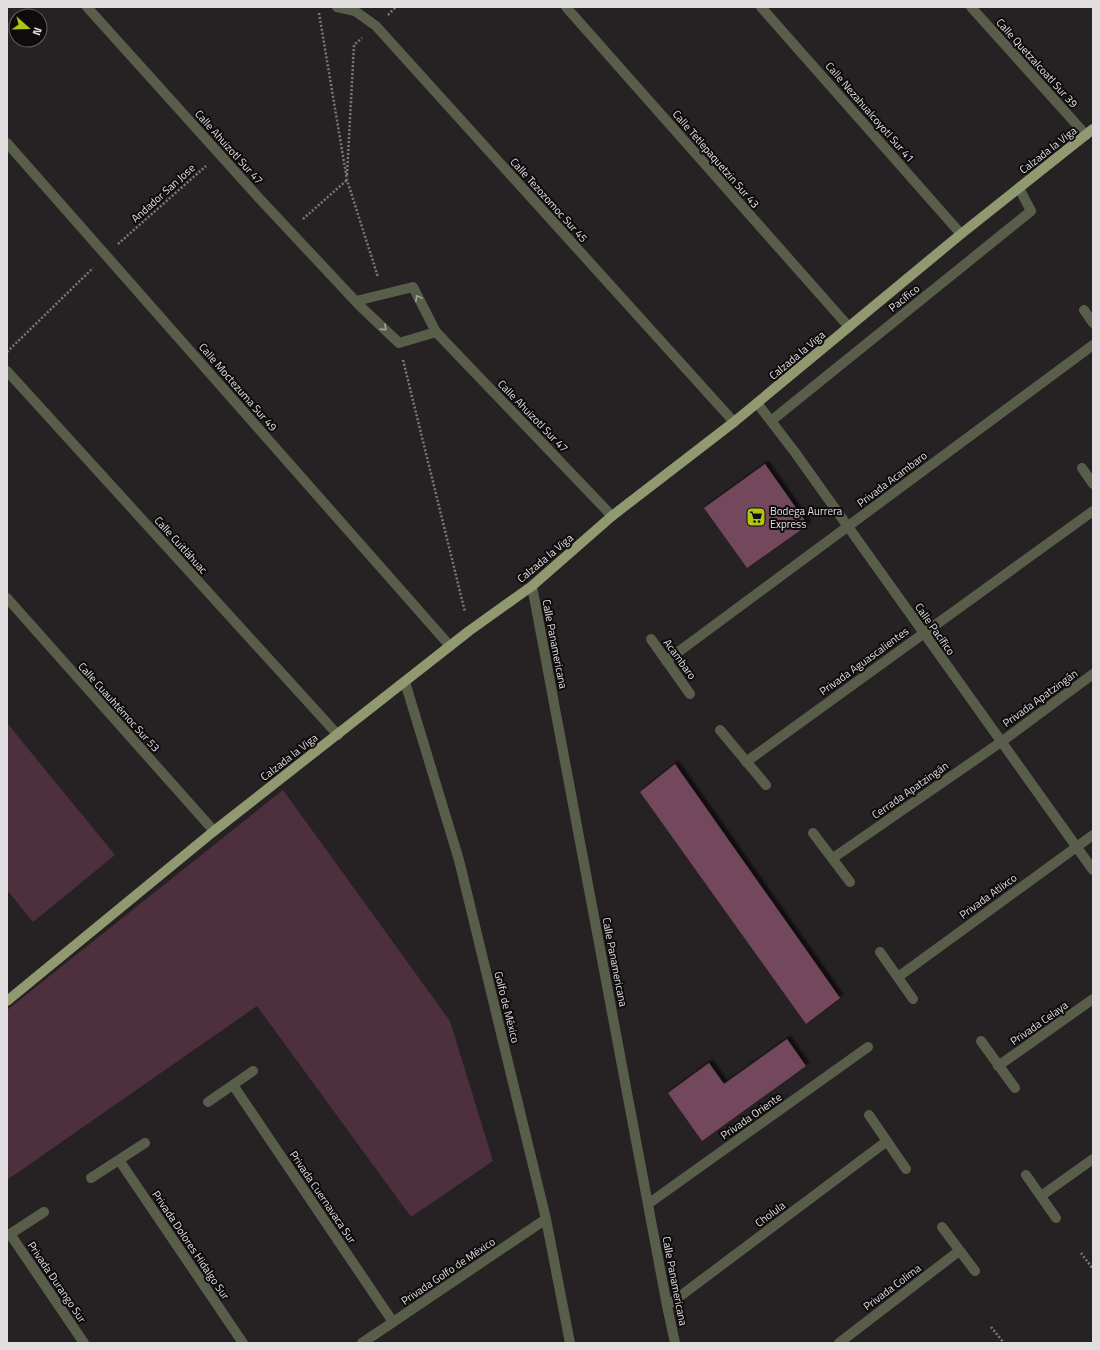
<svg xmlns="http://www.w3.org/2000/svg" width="1100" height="1350" font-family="'Titillium Web',sans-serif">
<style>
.green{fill:#4e2f3e}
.building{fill:#73465c;filter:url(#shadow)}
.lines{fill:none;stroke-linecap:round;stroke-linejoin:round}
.path{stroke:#7c7779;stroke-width:2.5;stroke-dasharray:2 2;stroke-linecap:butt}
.minor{stroke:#595e4a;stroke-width:10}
.major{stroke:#909970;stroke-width:10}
.oneway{stroke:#a4a49c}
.labels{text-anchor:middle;stroke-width:4;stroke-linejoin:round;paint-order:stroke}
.street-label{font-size:11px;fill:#e2dee0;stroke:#0e0b0c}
.poi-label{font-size:11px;fill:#e2dee0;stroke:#0e0b0c;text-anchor:start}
</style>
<defs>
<filter id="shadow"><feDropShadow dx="3.5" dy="-3.5" stdDeviation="1" flood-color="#0009"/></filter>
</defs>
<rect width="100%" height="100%" fill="#262123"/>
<path class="green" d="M7,723L115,855L33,922L7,890Z
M283,790L450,1021L493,1161L411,1217L257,1006L7,1180V1010Z"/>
<path class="building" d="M765,464L808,525L747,568L704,508Z
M675,764L840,998L806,1024L640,792Z
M787,1039L806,1066L702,1141L668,1093L709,1063L724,1084Z"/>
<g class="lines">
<path class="path" d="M319,13L347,180L378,277
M388,15L396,7
M347,175L354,45L362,38
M303,219L347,180
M118,244L206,166
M7,352L93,268
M403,360L465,612
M1081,1253L1093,1269
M991,1327L1004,1343"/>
<path class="minor" d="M87,7L258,197L360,306L399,343L436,332
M337,7L355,11L376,26L734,422
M566,7L849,327
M761,7L961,234
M971,7L1086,135
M7,143L450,646
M356,301L413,287L436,332L612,516
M1084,310L1093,323
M7,371L338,735
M757,403L794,451L1093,870
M771,421L1031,211L1019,188
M1082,468L1093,484
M532,586L667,1306L675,1343
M7,598L214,831
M651,639L690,694
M666,661L1093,345
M405,682L459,860L546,1219L570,1343
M720,730L766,785
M746,762L1093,511
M813,833L850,882
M833,858L1001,742L1093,674
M880,952L913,999
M898,977L1093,835
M981,1041L1015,1088
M998,1066L1093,999
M233,1085L393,1322
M208,1102L253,1071
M869,1115L906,1169
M119,1160L243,1343
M1026,1175L1056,1218
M91,1178L145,1143
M1041,1196L1093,1159
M648,1204L868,1047
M942,1227L975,1271
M10,1234L84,1343
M7,1236L44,1212
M667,1306L887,1141
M362,1343L546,1219
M839,1343L959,1251"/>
<path class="major" d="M7,1001L214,831L469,631L532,586L612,516L734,422L961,234L1093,129"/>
</g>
<defs><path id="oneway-chevron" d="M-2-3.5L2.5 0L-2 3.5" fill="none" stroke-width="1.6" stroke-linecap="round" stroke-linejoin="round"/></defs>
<g class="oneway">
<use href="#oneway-chevron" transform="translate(418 298) rotate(-118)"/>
<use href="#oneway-chevron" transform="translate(384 328) rotate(44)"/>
</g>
<defs>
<symbol id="supermarket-square" viewBox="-11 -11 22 22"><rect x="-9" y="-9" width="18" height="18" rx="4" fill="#acc612" stroke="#0e0b0c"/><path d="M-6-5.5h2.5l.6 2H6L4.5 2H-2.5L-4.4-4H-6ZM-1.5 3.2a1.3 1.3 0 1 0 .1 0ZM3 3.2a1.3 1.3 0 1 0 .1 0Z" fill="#111"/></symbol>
</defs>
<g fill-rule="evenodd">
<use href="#supermarket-square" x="745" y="506" width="22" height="22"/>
</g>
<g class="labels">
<g class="street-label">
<text transform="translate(1037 63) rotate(48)" y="4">Calle Quetzalcoatl Sur 39</text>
<text transform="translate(870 112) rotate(49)" y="4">Calle Nezahualcoyotl Sur 41</text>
<text transform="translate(229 147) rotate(48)" y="4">Calle Ahuizotl Sur 47</text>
<text transform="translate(1048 150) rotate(-38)" y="4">Calzada la Viga</text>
<text transform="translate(716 159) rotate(49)" y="4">Calle Tetlepaquetzin Sur 43</text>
<text transform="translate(163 193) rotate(-42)" y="4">Andador San Jose</text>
<text transform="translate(549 200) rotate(48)" y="4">Calle Tezozomoc Sur 45</text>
<text transform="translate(904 298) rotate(-39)" y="4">Pacífico</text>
<text transform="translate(797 355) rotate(-40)" y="4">Calzada la Viga</text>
<text transform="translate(238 387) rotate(49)" y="4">Calle Moctezuma Sur 49</text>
<text transform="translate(533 416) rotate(46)" y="4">Calle Ahuizotl Sur 47</text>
<text transform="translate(892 479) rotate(-37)" y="4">Privada Acambaro</text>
<text transform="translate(181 545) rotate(48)" y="4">Calle Cuitláhuac</text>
<text transform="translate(545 558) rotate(-40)" y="4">Calzada la Viga</text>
<text transform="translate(935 629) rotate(55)" y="4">Calle Pacífico</text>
<text transform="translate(555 644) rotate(79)" y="4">Calle Panamericana</text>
<text transform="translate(680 659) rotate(54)" y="4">Acambaro</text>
<text transform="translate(864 661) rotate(-36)" y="4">Privada Aguascalientes</text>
<text transform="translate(1040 698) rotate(-36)" y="4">Privada Apatzingán</text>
<text transform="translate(119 707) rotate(48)" y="4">Calle Cuauhtémoc Sur 53</text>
<text transform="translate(289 757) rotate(-38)" y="4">Calzada la Viga</text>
<text transform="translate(910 790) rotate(-35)" y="4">Cerrada Apatzingán</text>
<text transform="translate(988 896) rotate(-36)" y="4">Privada Atlixco</text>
<text transform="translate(615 962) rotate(79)" y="4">Calle Panamericana</text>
<text transform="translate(507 1007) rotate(76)" y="4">Golfo de México</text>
<text transform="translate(1039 1023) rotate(-35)" y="4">Privada Celaya</text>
<text transform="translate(751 1116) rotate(-35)" y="4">Privada Oriente</text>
<text transform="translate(323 1197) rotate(56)" y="4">Privada Cuernavaca Sur</text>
<text transform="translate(770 1214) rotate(-37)" y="4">Cholula</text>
<text transform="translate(191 1245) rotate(56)" y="4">Privada Dolores Hidalgo Sur</text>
<text transform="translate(448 1271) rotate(-34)" y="4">Privada Golfo de México</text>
<text transform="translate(675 1281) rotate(79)" y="4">Calle Panamericana</text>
<text transform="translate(57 1282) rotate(56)" y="4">Privada Durango Sur</text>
<text transform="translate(892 1287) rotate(-37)" y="4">Privada Colima</text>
</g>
<g class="poi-label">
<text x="770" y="515">Bodega Aurrera<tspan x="770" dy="13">Express</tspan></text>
</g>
</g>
<rect width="1100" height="1350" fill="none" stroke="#e2dee0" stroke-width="16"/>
<g transform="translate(28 28) rotate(110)"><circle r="19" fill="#0e0b0c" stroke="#635f61"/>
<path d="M0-3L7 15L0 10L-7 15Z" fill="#acc612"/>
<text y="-6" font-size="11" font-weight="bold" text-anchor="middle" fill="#e2dee0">N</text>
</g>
</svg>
